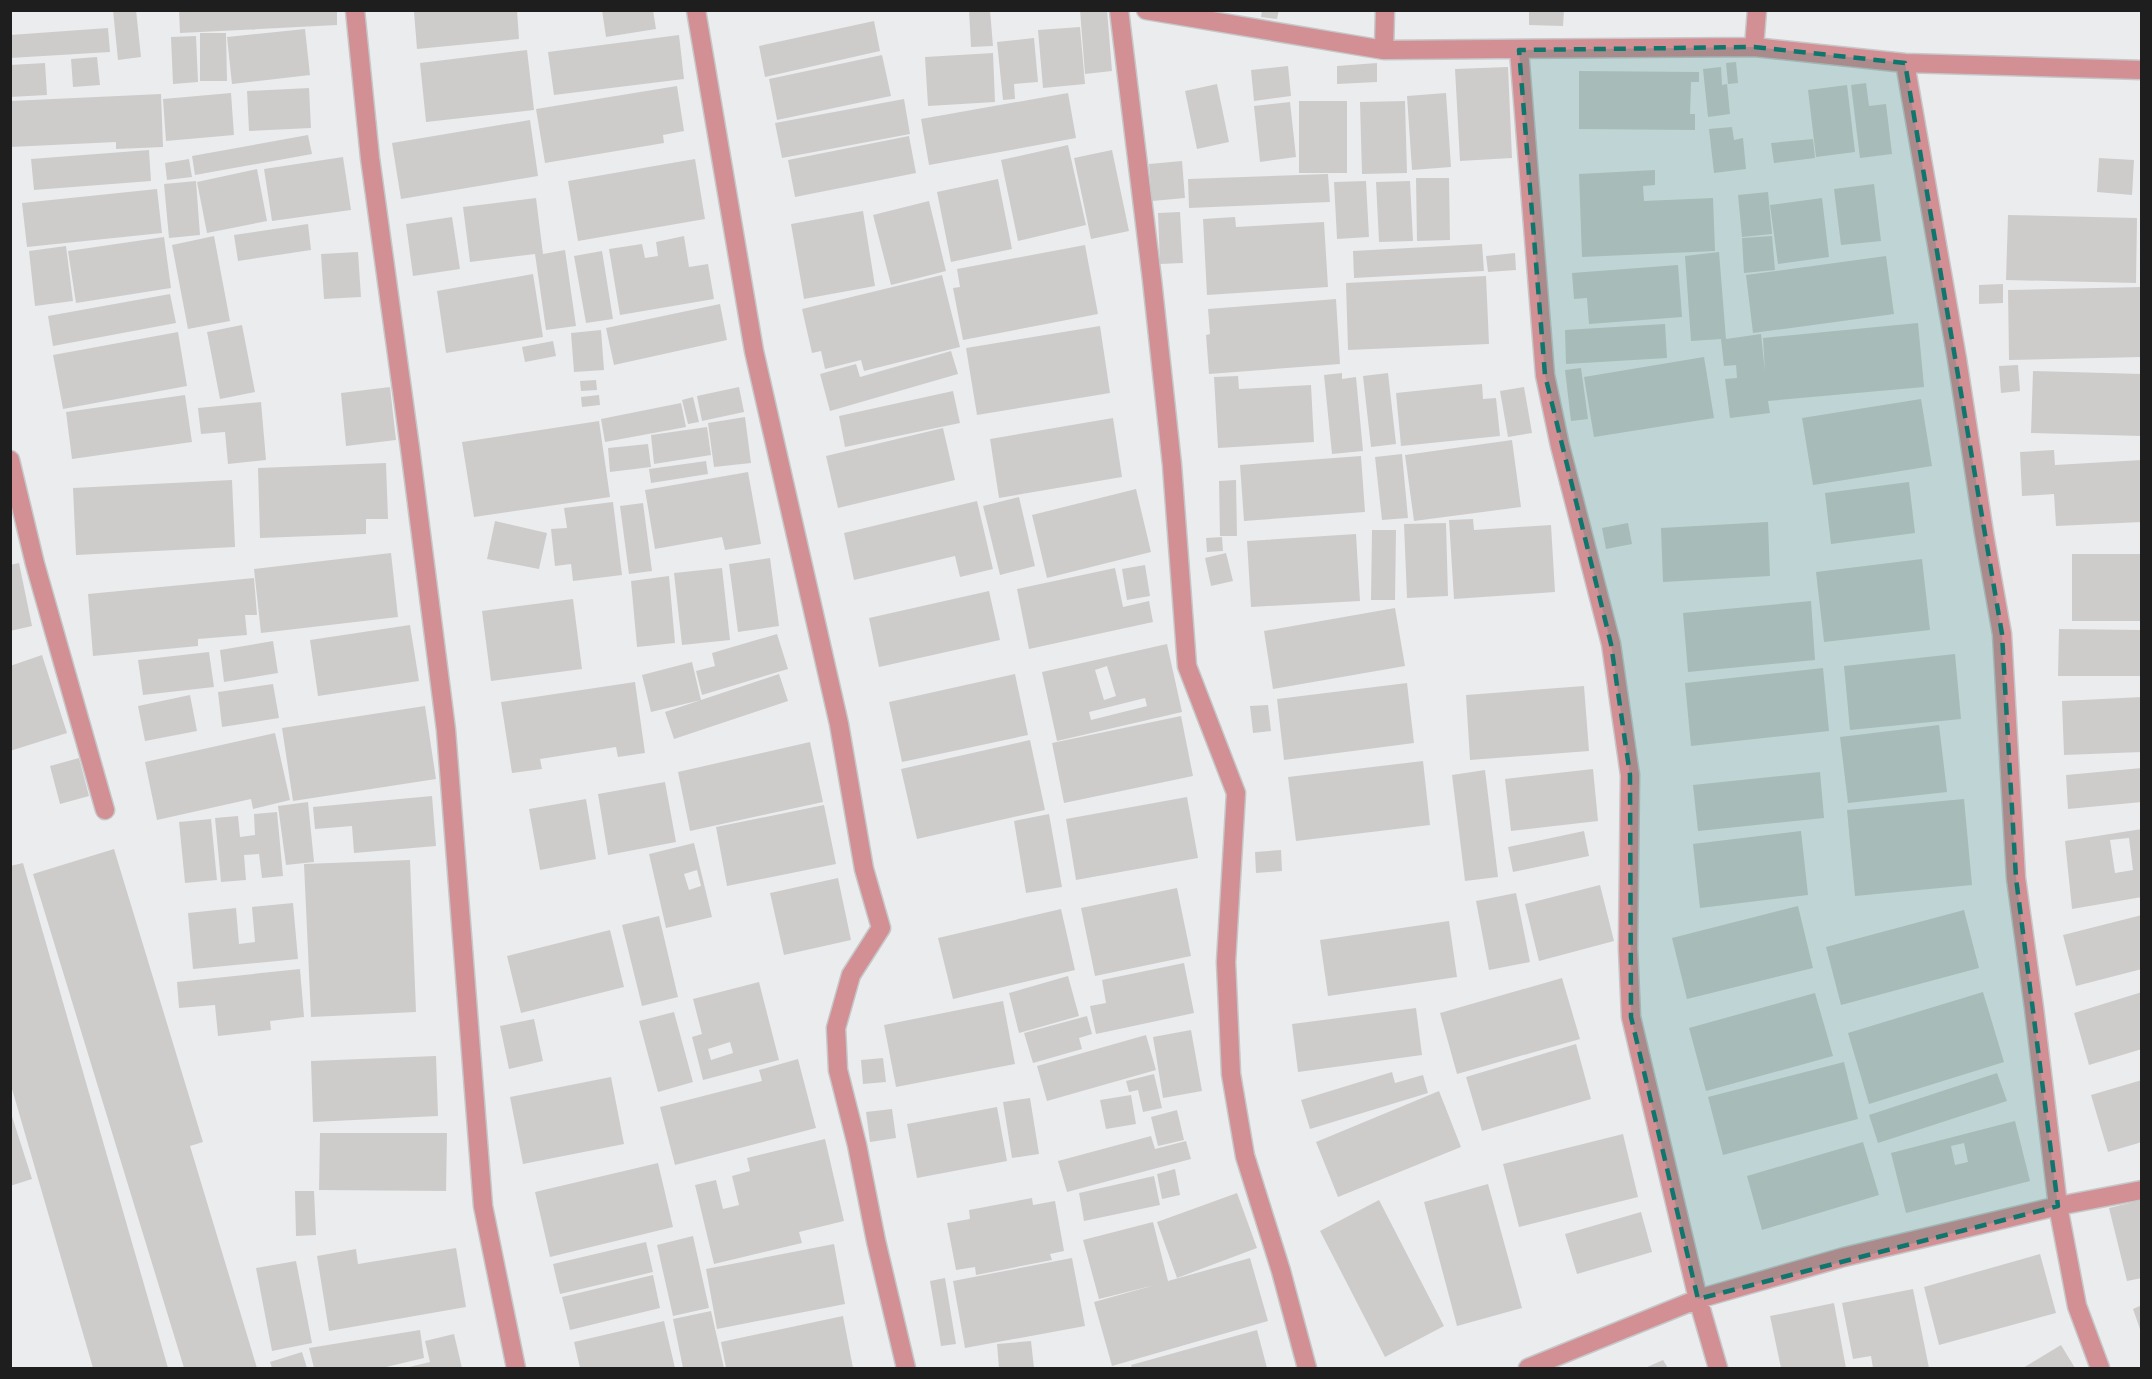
<svg xmlns="http://www.w3.org/2000/svg" width="2152" height="1379" font-family="'Alegreya Sans',sans-serif">
<style>
.building{fill:#cecccb;fill-rule:evenodd}
.lines{fill:none;stroke-linecap:round;stroke-linejoin:round}
.street-casing{stroke:#c6c7c9;stroke-width:21}
.street{stroke:#d28f94;stroke-width:18}
.marked{fill:#0f766e;fill-opacity:0.2;stroke:#0f766e;stroke-width:4.5;stroke-dasharray:12 8;stroke-linejoin:round}
</style>
<rect width="100%" height="100%" fill="#ebecee"/>
<path class="building" d="M113,10H136L141,57L118,60Z
M179,10H337V25L180,33Z
M424,10H517L519,39L417,49L414,12Z
M602,10H653L656,29L606,37Z
M969,10H990L993,46L971,47Z
M1080,10H1107L1112,71L1085,74Z
M1262,10H1279L1277,19L1261,17Z
M1529,10H1564L1563,26L1529,25Z
M874,21L880,51L765,77L759,46Z
M1080,27L1085,84L1043,88L1038,30Z
M108,28L110,52L10,58V35Z
M305,29L310,75L232,84L227,37Z
M200,33H226L227,81H200Z
M679,35L684,79L554,95L548,52Z
M196,36L198,82L173,84L171,37Z
M1034,38L1038,82L1014,84L1015,99L1003,100L997,42Z
M527,50L534,110L426,122L420,63Z
M993,53L995,102L928,106L925,57Z
M882,55L891,96L777,120L769,79Z
M97,57L100,85L73,87L71,59Z
M1736,62L1738,83L1728,84L1726,63Z
M45,63L47,95L10,97V65Z
M1377,63V82L1337,84V66Z
M1288,66L1291,96L1254,101L1251,70Z
M1508,67L1512,158L1460,161L1455,69Z
M1721,67L1722,85L1727,84L1730,114L1708,117L1703,69Z
M1579,71L1699,72V82H1691L1690,114H1695V130L1579,129Z
M1866,83L1869,106L1886,104L1892,154L1860,158L1851,85Z
M1217,84L1229,142L1197,149L1185,91Z
M1847,85L1855,152L1816,157L1808,90Z
M677,86L684,131L663,135L664,143L545,163L536,109Z
M309,88L311,128L249,131L247,91Z
M231,93L234,135L166,141L163,99Z
M1068,93L1076,138L929,165L921,119Z
M1446,93L1451,167L1412,170L1407,96Z
M161,94L163,147L116,149V142L10,147V101Z
M904,99L910,134L782,158L775,123Z
M1299,101H1347V173H1299Z
M1405,101L1407,173L1362,174L1360,102Z
M1290,102L1296,157L1260,162L1254,106Z
M530,120L538,176L401,199L392,143Z
M1732,127L1734,140L1743,138L1746,169L1714,173L1709,129Z
M308,135L312,154L195,175L192,156Z
M909,136L916,173L795,197L788,160Z
M1813,139L1815,158L1774,163L1771,143Z
M1068,145L1086,225L1018,241L1001,160Z
M149,150L151,181L34,190L31,159Z
M1112,150L1129,231L1091,239L1074,158Z
M343,157L351,210L272,221L264,169Z
M2099,158L2134,160L2132,195L2097,192Z
M189,159L192,177L167,180L165,163Z
M695,159L705,219L578,241L568,181Z
M1182,161L1185,198L1152,201L1149,164Z
M257,169L267,221L207,233L197,182Z
M1655,170V185L1643,186L1644,201L1713,198L1715,251L1582,257L1579,174Z
M1328,174L1330,202L1189,208L1188,179Z
M1416,178H1449L1450,240L1417,241Z
M998,179L1012,249L951,262L937,192Z
M196,181L200,235L169,238L164,184Z
M1366,181L1369,237L1337,239L1334,182Z
M1410,181L1413,241L1379,242L1376,182Z
M1874,184L1881,241L1841,245L1834,189Z
M157,189L162,233L27,247L22,203Z
M1768,192L1772,234L1742,237L1738,195Z
M536,198L543,254L565,250L576,326L546,330L535,254L470,262L463,207Z
M1822,198L1829,257L1778,264L1770,205Z
M929,201L946,271L891,285L873,215Z
M863,211L875,286L804,299L791,224Z
M1180,212L1183,263L1160,264L1158,213Z
M2008,215L2137,218L2136,283L2006,280Z
M452,217L460,269L413,276L406,224Z
M1235,217L1236,227L1324,222L1328,287L1207,295L1203,219Z
M308,224L311,250L238,261L234,235Z
M214,236L230,321L188,329L172,245Z
M684,236L689,267L708,264L714,299L620,315L609,249L642,244L645,258L658,256L656,242Z
M1772,236L1775,270L1744,273L1742,238Z
M164,237L171,288L76,303L68,251Z
M1482,244L1484,271L1354,278L1353,251Z
M1085,245L1098,314L963,340L953,288L960,287L957,269Z
M66,246L73,301L35,306L29,251Z
M602,251L613,319L586,323L574,256Z
M358,252L361,297L324,299L321,254Z
M1719,252L1726,339L1761,334L1765,373L1763,338L1918,323L1924,387L1768,401L1770,413L1730,418L1725,379L1737,378L1736,365L1724,366L1721,339L1691,341L1685,256Z
M1515,253L1516,270L1488,272L1486,256Z
M1886,256L1894,314L1753,333L1746,275Z
M1678,265L1682,317L1589,324L1587,298L1574,299L1572,273Z
M533,274L543,337L446,353L437,291Z
M942,275L960,347L864,371L861,360L825,369L821,351L812,353L802,309Z
M1486,276L1489,344L1348,350L1346,283Z
M2003,284V303L1979,304V285Z
M2141,287L2142,357L2009,360L2008,290Z
M170,294L176,323L53,346L48,316Z
M1336,299L1340,364L1209,374L1206,335L1210,334L1208,309Z
M720,304L727,340L614,365L606,328Z
M1665,324L1667,358L1566,364L1565,330Z
M242,325L255,392L220,399L207,332Z
M1100,326L1110,393L977,415L966,348Z
M601,330L604,370L574,372L571,333Z
M178,332L187,386L63,409L53,355Z
M553,341L556,356L525,362L522,347Z
M951,351L958,374L830,411L820,374L856,364L860,377Z
M1704,357L1714,418L1594,437L1584,377Z
M2018,365L2020,391L2001,393L1999,366Z
M1581,368L1588,419L1571,421L1565,370Z
M2033,371L2142,374V436L2031,433Z
M1342,373V379L1356,377L1363,451L1332,454L1324,375Z
M1388,373L1396,444L1371,447L1363,376Z
M1238,376L1239,389L1311,385L1314,442L1218,448L1214,377Z
M596,380L597,390L581,391L580,381Z
M1482,384L1483,399L1496,398L1500,436L1401,446L1396,393Z
M390,387L396,440L346,446L341,393Z
M739,387L744,412L702,421L697,396Z
M1524,387L1532,433L1508,437L1500,391Z
M953,391L960,423L845,447L839,416Z
M185,395L192,442L72,459L66,412Z
M599,395L600,405L582,407L581,397Z
M693,397L699,422L688,424L682,400Z
M1921,399L1932,466L1813,485L1802,418Z
M261,402L266,460L228,464L225,432L201,434L198,408Z
M681,403L686,427L605,442L601,419Z
M745,417L751,463L714,467L708,423Z
M1113,418L1122,477L999,498L990,439Z
M599,421L610,497L474,517L462,442Z
M707,427L711,455L654,464L651,435Z
M943,428L955,480L838,508L826,456Z
M1512,440L1521,507L1414,521L1405,455Z
M648,444L651,467L610,472L608,448Z
M2054,450L2055,465L2142,460V522L2056,526L2054,494L2022,496L2020,452Z
M1402,454L1408,518L1382,520L1375,457Z
M1361,456L1365,512L1244,521L1240,465Z
M706,461L708,474L651,483L649,469Z
M386,463L388,519H366V534L260,538L258,468Z
M748,472L761,544L725,550L722,537L655,549L645,490Z
M232,480L235,547L76,555L73,488Z
M1236,480L1237,536H1220L1219,481Z
M1909,482L1915,533L1831,544L1825,493Z
M1136,489L1151,552L1047,578L1032,515Z
M1019,497L1035,566L1000,575L983,506Z
M977,501L993,569L960,577L955,556L854,580L844,533Z
M613,502L622,575L573,581L571,564L555,566L551,529L567,528L564,508Z
M643,503L652,571L629,574L620,506Z
M1473,519L1474,530L1551,525L1555,592L1454,599L1449,520Z
M495,521L547,533L539,569L487,559Z
M1768,522L1770,576L1663,582L1661,528Z
M1446,523L1448,596L1407,598L1404,524Z
M1628,523L1632,544L1606,549L1602,528Z
M1372,530H1396L1395,600H1371Z
M1356,534L1360,601L1251,607L1247,541Z
M1222,537L1223,551L1207,552L1206,538Z
M391,553L398,617L261,633L254,569Z
M1226,553L1233,581L1211,586L1205,558Z
M2072,554H2142V621H2072Z
M770,558L779,626L738,632L729,564Z
M1922,559L1930,630L1824,642L1816,572Z
M19,563L32,626L10,631V565Z
M1145,565L1150,596L1127,600L1122,569Z
M722,568L730,640L682,645L674,573Z
M1115,568L1123,607L1149,601L1153,622L1029,649L1017,589Z
M669,576L675,643L637,647L631,581Z
M254,578L257,615H245L247,635L198,639V646L93,656L88,594Z
M989,591L1000,640L879,667L869,618Z
M573,599L582,669L491,681L482,611Z
M1811,601L1815,660L1688,672L1683,613Z
M1395,608L1405,666L1273,689L1264,631Z
M410,625L419,681L318,696L310,640Z
M2059,629L2142,630V676H2058Z
M777,634L788,669L702,695L696,671L715,666L712,653Z
M273,641L278,673L224,682L220,650Z
M1167,644L1182,712L1057,741L1042,672ZM1107,666L1116,696L1104,700L1095,670ZM1145,698L1147,706L1091,720L1089,712Z
M209,652L214,687L143,695L138,660Z
M1955,654L1961,719L1850,730L1844,666Z
M42,655L67,733L10,751V666Z
M692,662L701,700L651,712L642,675Z
M1823,668L1829,731L1691,746L1685,683Z
M779,674L788,701L674,739L665,712Z
M1015,674L1028,735L902,762L889,702Z
M635,682L645,753L618,757L616,747L540,759L542,769L512,773L501,702Z
M1407,683L1414,743L1284,760L1277,699Z
M273,684L279,718L222,727L218,692Z
M1584,686L1589,751L1470,760L1466,695Z
M190,695L197,731L145,741L138,706Z
M2142,697V752L2064,755L2062,701Z
M1268,705L1271,731L1253,733L1250,706Z
M425,706L436,779L293,801L282,728Z
M1181,716L1193,776L1064,803L1052,743Z
M1939,725L1947,792L1848,803L1840,737Z
M275,733L290,800L253,809L251,799L157,820L145,762Z
M1030,740L1045,810L917,839L901,769Z
M810,742L823,802L690,831L678,772Z
M79,758L89,796L60,804L50,766Z
M1423,761L1430,825L1296,841L1288,777Z
M2142,768V802L2068,809L2066,775Z
M1593,769L1598,821L1511,831L1505,779Z
M1485,770L1498,877L1465,881L1452,775Z
M1820,772L1824,818L1698,831L1693,785Z
M665,782L676,842L608,855L598,794Z
M432,796L436,846L354,853L352,826L315,829L313,807Z
M1187,797L1198,858L1076,880L1066,819Z
M586,799L596,859L540,870L529,809Z
M1964,799L1972,885L1855,896L1847,810Z
M308,802L314,862L286,865L278,806Z
M824,805L836,864L727,886L716,827Z
M277,812L283,876L262,878L259,854L244,855L246,880L221,882L215,818L238,816L240,837L255,835L254,814Z
M1049,814L1062,887L1026,893L1014,821Z
M211,819L217,880L185,883L179,822Z
M2142,829V897L2072,909L2065,841ZM2129,838L2133,870L2115,873L2110,840Z
M1584,831L1589,856L1513,872L1508,847Z
M1801,831L1808,895L1700,908L1693,844Z
M694,843L712,917L666,928L649,854ZM697,870L701,886L689,890L684,874Z
M114,849L203,1142L190,1146L257,1368H184L33,874Z
M1281,850L1282,871L1256,873L1255,852Z
M410,860L416,1012L311,1017L304,864Z
M23,863L168,1368H93L10,1082V866Z
M838,878L851,940L784,955L770,893Z
M1600,885L1614,941L1539,961L1525,904Z
M1177,888L1191,956L1095,976L1081,908Z
M1516,893L1530,962L1489,970L1476,901Z
M293,903L298,959L193,969L188,913L236,908L239,944L255,942L252,907Z
M1798,906L1813,968L1687,999L1672,938Z
M1061,909L1075,970L953,999L938,938Z
M1964,910L1979,968L1841,1005L1826,947Z
M2142,915V969L2076,986L2063,935Z
M659,916L678,997L642,1006L622,925Z
M1449,921L1457,977L1328,996L1320,940Z
M610,930L624,987L521,1013L507,956Z
M1184,963L1194,1013L1096,1034L1090,1006L1106,1003L1102,980Z
M300,969L304,1017L270,1021L271,1030L218,1036L215,1005L179,1008L177,982Z
M1068,976L1079,1016L1019,1033L1009,993Z
M1562,978L1580,1039L1457,1074L1440,1013Z
M759,982L779,1060L703,1080L692,1037L702,1034L693,999ZM730,1042L733,1053L711,1060L708,1049Z
M1983,992L2004,1062L1869,1104L1848,1033Z
M2142,992V1049L2089,1065L2074,1013Z
M1815,993L1833,1056L1706,1091L1689,1028Z
M1003,1001L1015,1064L896,1087L884,1025Z
M1416,1008L1422,1055L1298,1072L1292,1024Z
M674,1012L693,1082L658,1092L639,1021Z
M1087,1016L1092,1034L1079,1038L1082,1049L1033,1063L1024,1033Z
M534,1019L543,1061L509,1069L500,1026Z
M1191,1030L1202,1091L1163,1098L1153,1037Z
M1146,1035L1156,1070L1047,1101L1037,1066Z
M1576,1044L1591,1099L1482,1131L1466,1077Z
M436,1056L438,1116L313,1122L311,1061Z
M883,1058L886,1082L863,1084L861,1060Z
M798,1059L816,1128L675,1165L660,1107L762,1081L759,1070Z
M1844,1062L1858,1119L1723,1155L1708,1097Z
M1392,1072L1395,1083L1423,1075L1428,1093L1310,1129L1301,1100Z
M1997,1073L2007,1101L1878,1143L1869,1115Z
M1154,1074L1162,1108L1143,1112L1138,1090L1129,1092L1126,1081Z
M611,1077L624,1144L523,1164L510,1097Z
M2142,1080V1142L2108,1152L2091,1095Z
M1439,1091L1461,1147L1338,1197L1316,1142Z
M1131,1095L1136,1124L1106,1129L1100,1100Z
M1030,1098L1039,1154L1012,1158L1003,1102Z
M997,1107L1007,1161L917,1178L907,1124Z
M892,1109L896,1138L870,1142L866,1112Z
M10,1110L32,1179L10,1186Z
M1177,1110L1184,1140L1158,1146L1151,1117Z
M2015,1121L2030,1181L1906,1213L1891,1153ZM1964,1143L1968,1162L1955,1165L1951,1146Z
M320,1133H447L446,1191L319,1190Z
M1623,1134L1638,1197L1519,1227L1503,1164Z
M1151,1136L1155,1149L1186,1141L1191,1159L1067,1192L1058,1161Z
M825,1139L844,1221L799,1232L802,1243L714,1264L695,1185L716,1180L723,1209L739,1205L732,1176L750,1171L747,1158Z
M1863,1142L1879,1195L1762,1230L1747,1176Z
M658,1163L673,1227L550,1257L535,1192Z
M1175,1169L1180,1195L1162,1199L1157,1174Z
M1154,1176L1160,1205L1084,1221L1079,1193Z
M1488,1184L1522,1308L1457,1326L1424,1202Z
M295,1191H314L316,1235L296,1236Z
M1237,1193L1257,1248L1177,1278L1157,1222Z
M1032,1198L1033,1205L1055,1201L1064,1251L1050,1254L1052,1260L976,1275L975,1267L956,1270L947,1223L970,1219L969,1210Z
M1379,1200L1444,1326L1385,1357L1320,1231Z
M2142,1200V1278L2127,1281L2109,1208Z
M1641,1212L1652,1252L1577,1274L1565,1234Z
M1153,1222L1168,1281L1250,1258L1268,1321L1112,1366L1094,1302L1155,1285L1099,1299L1083,1240Z
M693,1236L709,1308L673,1316L657,1245Z
M646,1242L653,1272L560,1294L553,1264Z
M834,1244L845,1304L717,1329L706,1269Z
M456,1248L466,1307L329,1331L317,1256L356,1249L358,1264Z
M2040,1254L2056,1313L1939,1345L1924,1287Z
M1072,1258L1085,1326L965,1348L953,1281Z
M296,1261L312,1343L272,1351L256,1268Z
M653,1275L660,1308L570,1330L562,1297Z
M945,1278L956,1344L941,1346L930,1281Z
M1913,1289L1929,1368H1873L1871,1356L1853,1359L1842,1303Z
M1834,1303L1846,1368H1781L1770,1316Z
M2142,1305V1332H2141L2133,1309Z
M711,1311L724,1368H683L673,1319Z
M843,1316L853,1368H726L721,1342Z
M664,1321L675,1368H580L574,1342Z
M420,1330L424,1358L382,1368H314L309,1348Z
M1257,1330L1267,1368H1132L1131,1365Z
M454,1334L462,1368H405L430,1362L425,1341Z
M1031,1341L1034,1368H999L997,1344Z
M2061,1345L2075,1368H2023Z
M302,1352L307,1368H272L270,1362Z
M1663,1360L1668,1368H1645Z"/>
<g class="lines">
<defs>
<path id="street" d="M355,10L370,158L410,448L446,730L483,1206L516,1368
M696,10L754,351L839,724L864,869L881,928L851,975L836,1028L838,1070L857,1145L876,1241L906,1368
M1119,10L1152,280L1172,465L1187,666L1236,793L1226,962L1231,1074L1245,1156L1281,1271L1307,1368
M1146,10L1384,50L1754,47L1905,63L2142,70
M1754,47L1757,10
M1384,50L1385,10
M1519,50L1545,375L1560,446L1611,644L1630,775L1628,948L1631,1017L1698,1299L1718,1368
M1905,63L1957,359L1984,533L2002,634L2016,878L2034,1008L2058,1206L2077,1306L2100,1368
M10,460L35,564L105,810
M1528,1368L1698,1299L1844,1257L2058,1206L2142,1190"/>
</defs>
<use href="#street" class="street-casing"/>
<use href="#street" class="street"/>
</g>
<path class="marked" d="M1754,47L1905,63L2002,634L2016,878L2058,1206L1698,1299L1631,1017L1630,775L1611,644L1545,375L1519,50Z"/>
<rect width="2152" height="1379" fill="none" stroke="#1e1e1f" stroke-width="24"/>
</svg>
